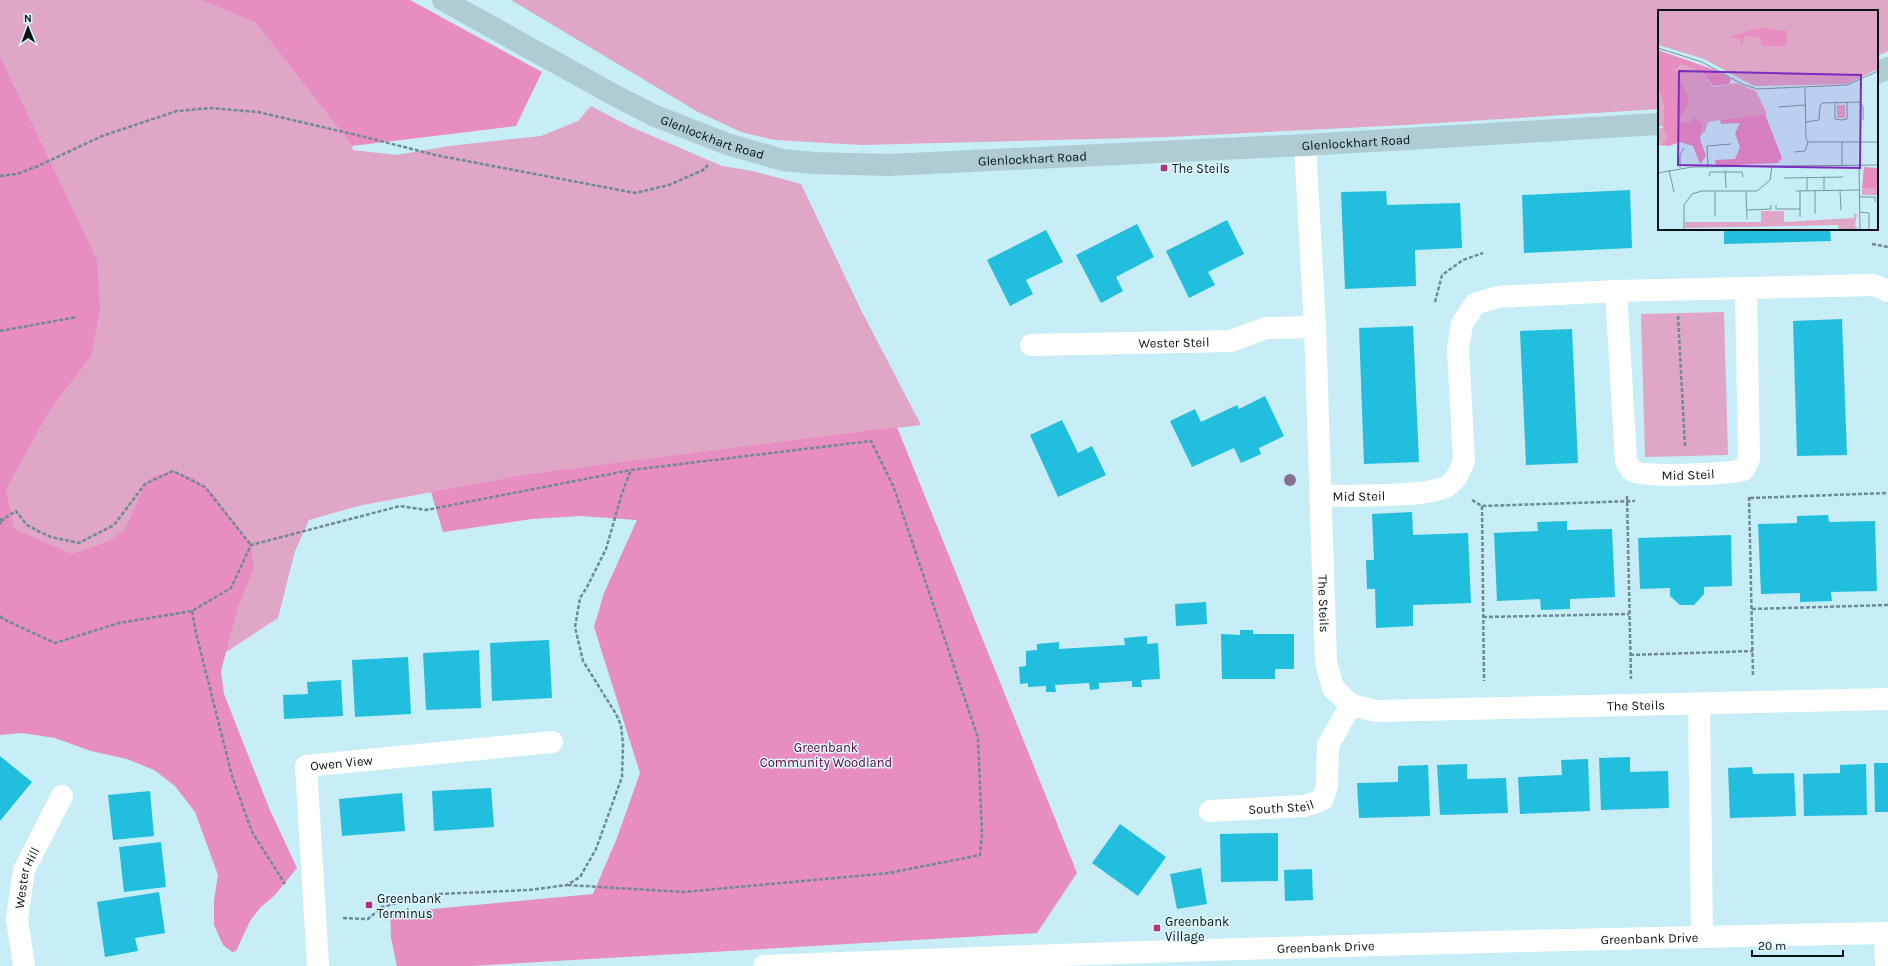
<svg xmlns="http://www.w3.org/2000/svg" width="1888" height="966" font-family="Karla,sans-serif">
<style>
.green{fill:#e0a6c6}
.forest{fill:#e78dc1}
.building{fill:#21bfdd}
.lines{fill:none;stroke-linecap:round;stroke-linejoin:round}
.path{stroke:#708a92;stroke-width:2.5;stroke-dasharray:4 2;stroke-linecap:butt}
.street{stroke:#fff;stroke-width:22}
.secondary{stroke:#aeccd2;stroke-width:22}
.tree{fill:#8a6e92}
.poi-dot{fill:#ae3183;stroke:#e0f7fd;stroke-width:1.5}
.labels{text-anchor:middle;stroke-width:3;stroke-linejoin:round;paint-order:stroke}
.street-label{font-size:13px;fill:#051216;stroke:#e0f7fd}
.poi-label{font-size:13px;fill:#051216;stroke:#e0f7fd;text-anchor:start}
.park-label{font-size:13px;fill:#58063f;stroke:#e0f7fd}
.inset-road{fill:none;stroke:#79959d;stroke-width:1}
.view{fill:#7b2cbf;fill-opacity:0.15;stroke:#7b2cbf;stroke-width:2}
.inset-edge{fill:none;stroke:#051216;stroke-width:2}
</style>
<rect width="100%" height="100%" fill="#c7edf7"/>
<path class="green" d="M0,0H201L256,23L352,146L353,150L396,155L449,146L541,136L578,121L591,106L629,126L722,166L753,171L801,184L861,310L921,425L527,474L358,506L309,520L295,551L278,618L228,651L185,665L54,680L0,489L80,226L0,56Z
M511,0H1888V51L1877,56V11H1659V109L1405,125L1167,137L861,145L775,140L741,132L698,112Z
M1724,312L1728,455L1645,457L1641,314Z"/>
<path class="forest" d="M201,0H410L542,72L516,126L352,146L256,23Z
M0,56L97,260L100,309L91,356L49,411L6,489L14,529L72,554L107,542L125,530L145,484L153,476L173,471L194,478L213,494L251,545L254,567L237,610L221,671L224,694L269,808L297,868L275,895L260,908L250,921L236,951L232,952L223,945L214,925V900L218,875L195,812L175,786L154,770L127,759L91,751L55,738L22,733L0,735Z
M897,427L1077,873L1037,933L471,966H397L391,938L390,913L593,894L617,838L640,773L594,627L604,593L637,520L580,516L532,519L443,532L431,492L527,474Z"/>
<path class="building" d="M1630,190L1632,248L1524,253L1522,195Z
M1386,191L1387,205L1460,203L1462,248L1415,250L1416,286L1345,289L1341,192Z
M1227,220L1244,254L1208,272L1215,285L1189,298L1166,251Z
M1137,224L1154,257L1116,277L1123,291L1101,303L1076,255Z
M1724,229H1830L1831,241L1724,244Z
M1046,230L1063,262L1026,280L1033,294L1010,306L987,260Z
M1842,319L1847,455L1797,456L1793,321Z
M1413,326L1419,462L1364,464L1359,328Z
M1572,329L1578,463L1526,465L1520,331Z
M1265,396L1284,436L1259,448L1261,454L1241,463L1234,448L1192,467L1170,421L1195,409L1201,422L1237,405L1239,409Z
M1062,420L1078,453L1092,446L1106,475L1058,497L1030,435Z
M1412,512L1413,535L1468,533L1471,603L1413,605V626L1376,628L1375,589H1367L1366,560H1374L1372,514Z
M1828,515L1829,522L1875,521L1877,591L1831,592L1832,601L1800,602V593L1761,594L1758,524L1797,523V516Z
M1567,521V530L1612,529L1615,597L1570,599V609L1541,610L1540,599L1497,601L1494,533L1538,531L1537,522Z
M1731,535L1732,586L1704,587V594L1694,605H1680L1670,596V588L1640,589L1638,538Z
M1206,602L1207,624L1176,626L1175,604Z
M1240,630H1253V634H1294V669H1275V679H1222L1221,634L1240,635Z
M1147,636V644L1158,643L1160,679L1141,680L1142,687H1132V681L1099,683V689L1090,690L1089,683L1055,685L1056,692H1046V686L1028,687V683L1020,684L1019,667L1026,666V651L1037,650V644L1059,642V649L1125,645L1124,638Z
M549,640L552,698L492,701L490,643Z
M479,650L481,708L426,710L423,653Z
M408,657L411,714L355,717L352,660Z
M341,680L343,716L284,719L283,695L308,694L307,682Z
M0,756L32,782L0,821Z
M1630,757V772L1668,771L1669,808L1601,810L1599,758Z
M1588,759L1590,811L1520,814L1518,777L1562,775L1561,760Z
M1874,763H1888V812H1875Z
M1467,764V779L1506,778L1508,813L1440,815L1437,765Z
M1866,764L1867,815L1804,816L1803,774L1840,773V765Z
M1428,765L1430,816L1359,818L1357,783L1398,782V766Z
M1752,767L1753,774L1794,773L1796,816L1730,818L1728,768Z
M491,788L494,827L434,831L432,791Z
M150,791L154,836L113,840L108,795Z
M402,793L405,831L342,836L339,799Z
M1120,824L1166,857L1138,896L1092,863Z
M1278,833V881L1221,882L1220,834Z
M161,842L166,887L124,892L119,847Z
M1201,868L1207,904L1177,909L1170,874Z
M1312,869L1313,900L1285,901L1284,870Z
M159,892L165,933L135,938L138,951L105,957L97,902Z"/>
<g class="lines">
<path class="path" d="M0,176L17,174L38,166L102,136L177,111L211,108L258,112L365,137L435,155L635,193L669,185L703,170L708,165
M1872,244L1888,247
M1435,302L1442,275L1463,260L1483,253
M1678,316L1685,447
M0,331L77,317
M1627,496L1631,679
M1749,497L1753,676
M1750,498L1888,493
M1472,500L1482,506L1635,501
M1482,506L1484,681
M0,519L3,520L0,524
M0,521L16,511L27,525L38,531L51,537L79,543L114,525L145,484L173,471L205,487L251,545
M1752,609L1888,605
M192,611L196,633L232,776L252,832L285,884
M0,616L3,619L55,643L119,623L192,611L231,588L251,545L400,506L426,510L631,470
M1483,617L1629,614
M1630,655L1753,651
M343,918L368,919L382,907L405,901L440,894L529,890L567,885L580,877L596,849L622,777L623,744L621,725L616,714L583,661L575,627L580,598L587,587L606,549L622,493L631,470L871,441L894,488L978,738L982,834L980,855L889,873L684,892L567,885"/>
<g class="street">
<path id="s1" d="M1305,145L1315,327L1326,662L1333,688L1351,705L1376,711L1888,699"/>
<path id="s2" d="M1616,291L1626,461C1628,464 1630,469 1633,471C1647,478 1725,474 1743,470L1749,459L1746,288"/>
<path id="s3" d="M1031,345L1231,341L1266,328L1315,327"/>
<path id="s4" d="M1320,496C1347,495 1427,498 1447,486C1456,481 1460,471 1464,461L1458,349L1462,324L1475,304L1498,297L1616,291L1874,285L1888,291"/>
<path d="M1699,704L1702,936"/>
<path id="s5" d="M1210,811L1305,806L1322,800L1327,786L1328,745L1351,705"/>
<path d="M1885,933L1886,966"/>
<path id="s6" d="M24,966L17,919L24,870L62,796"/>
<path id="s7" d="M318,966L306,766L552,742"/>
<path id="s8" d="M764,966C1139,951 1513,940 1888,933"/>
</g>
<g class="secondary">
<path id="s9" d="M443,0L616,96L653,115L727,144L783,160L814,163L889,165L1305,145L1659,124"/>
<path d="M1877,73L1888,68"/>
</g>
</g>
<circle class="tree" cx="1290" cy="480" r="6"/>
<g class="poi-dot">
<rect x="1160" y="164" width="8" height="8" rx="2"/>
<rect x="365" y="901" width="8" height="8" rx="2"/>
<rect x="1153" y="924" width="8" height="8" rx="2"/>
</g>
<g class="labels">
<g class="street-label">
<text dy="5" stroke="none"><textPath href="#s9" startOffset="303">Glenlockhart Road</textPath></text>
<text dy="5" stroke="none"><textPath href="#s9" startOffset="951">Glenlockhart Road</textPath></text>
<text dy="5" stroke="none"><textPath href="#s9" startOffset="627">Glenlockhart Road</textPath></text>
<text dy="5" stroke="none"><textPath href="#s3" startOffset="143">Wester Steil</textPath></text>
<text dy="5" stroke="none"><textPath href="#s2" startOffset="238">Mid Steil</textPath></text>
<text dy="5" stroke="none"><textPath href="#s4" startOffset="39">Mid Steil</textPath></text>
<text dy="5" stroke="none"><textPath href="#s1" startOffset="459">The Steils</textPath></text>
<text dy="5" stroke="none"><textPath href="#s1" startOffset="855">The Steils</textPath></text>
<text dy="5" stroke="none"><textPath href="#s7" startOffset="236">Owen View</textPath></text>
<text dy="5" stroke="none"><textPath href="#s5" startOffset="71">South Steil</textPath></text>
<text dy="5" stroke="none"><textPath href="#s6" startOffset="90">Wester Hill</textPath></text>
<text dy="5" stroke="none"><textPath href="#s8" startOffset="886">Greenbank Drive</textPath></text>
<text dy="5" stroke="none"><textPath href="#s8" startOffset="562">Greenbank Drive</textPath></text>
</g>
<g class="poi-label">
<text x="1172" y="173">The Steils</text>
<text x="377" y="903">Greenbank<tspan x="377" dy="15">Terminus</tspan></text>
<text x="1165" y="926">Greenbank<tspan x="1165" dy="15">Village</tspan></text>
</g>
<g class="park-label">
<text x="826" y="752">Greenbank<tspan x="826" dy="15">Community Woodland</tspan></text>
</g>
</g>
<g transform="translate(1658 10)">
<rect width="220" height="220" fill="#c7edf7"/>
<path d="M0,0H220V59L189,74L96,76L46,49L0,35ZM24,54L46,64L55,77L78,73L98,81L109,104L55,111L50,112L47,122L42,125L0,134V119L13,115L28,83L18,59ZM0,76L6,96L5,116L0,117ZM179,95H187V108H179ZM204,178L220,179V185H204ZM103,201H126V212L196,208V204H199L197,215L200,220H181L180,215L27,218V212H103Z" fill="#e0a6c6"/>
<path d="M101,18L129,21L128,36H104L102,28L93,26L86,27L84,35L81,29L71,27ZM0,40L57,60L73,69L71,74L55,76L46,64L24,54L18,59L30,87L29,96L21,109L22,112L30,114L37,107L44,114L42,129L48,146L42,154L35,136L22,132L11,136L0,135L10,130L5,116L6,96L0,76ZM107,104L124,148L120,153L58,156L57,150L77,149L82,137L77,123L82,113L63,114L62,110ZM206,157L220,158V179L204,178Z" fill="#e78dc1"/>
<path class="inset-road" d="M0,38L44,52L84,74L99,79L189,75L220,61M147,78L148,128L150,132H220M177,92V109L183,110L189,109V92M220,94V79M120,97L147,95M148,112L161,110L162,95L165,93L201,92L205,96V110M220,132V94M136,142L147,141L150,132M184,155V132M201,155L202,220M50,157L49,136L73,134M22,158V145L26,138M11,160L16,182M67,160L68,178M0,163L34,157L220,155M51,166L52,162H84L85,167M149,167V181M166,167V180M126,168L185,167M157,180V204M182,180L183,200M138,181L202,180M142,181V207M88,182L89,209M202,187H217V192M118,195V199H142M89,200L113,199V195M202,202L211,203V220M57,206V182M26,220V195L34,184L44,181H99L112,170L114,156"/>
<path class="view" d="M21,61L203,65L202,158L20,155Z"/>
<rect width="220" height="220" class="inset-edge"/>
</g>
<g transform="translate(28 28) rotate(359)" stroke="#e0f7fd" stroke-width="3" paint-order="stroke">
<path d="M0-3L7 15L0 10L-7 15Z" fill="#051216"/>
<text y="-6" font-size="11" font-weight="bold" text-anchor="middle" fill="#051216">N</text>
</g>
<path d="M1752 950v6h91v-6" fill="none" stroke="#051216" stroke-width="2"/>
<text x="1758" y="950" font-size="12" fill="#051216" stroke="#e0f7fd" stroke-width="3" paint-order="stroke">20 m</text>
</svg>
